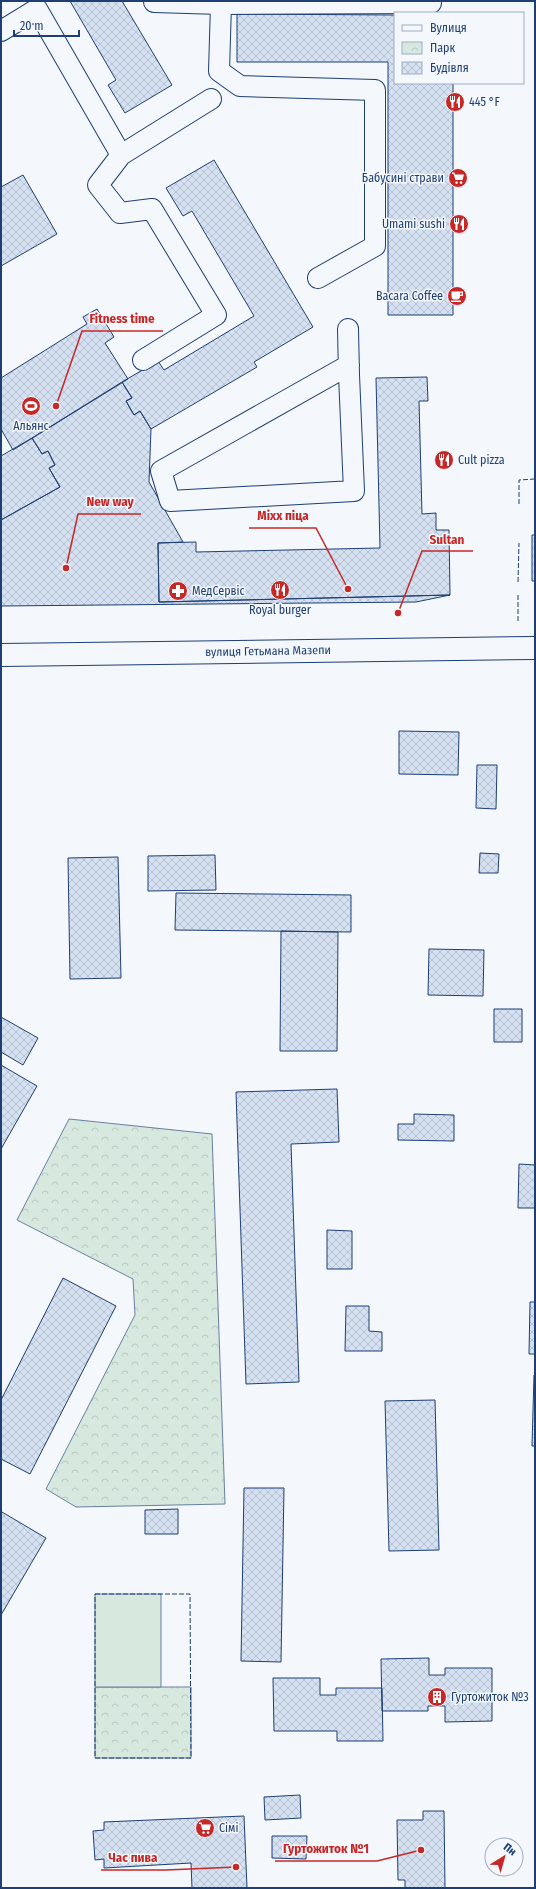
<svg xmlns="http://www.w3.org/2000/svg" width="536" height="1889" font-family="'Fira Sans Condensed',sans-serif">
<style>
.park{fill:url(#park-crowns);stroke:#687fa3}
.pitch{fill:#d7e8df;stroke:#687fa3}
.building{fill:url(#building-cross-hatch);stroke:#1d3f73}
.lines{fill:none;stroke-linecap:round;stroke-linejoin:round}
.minor-casing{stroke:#1d3f73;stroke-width:22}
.secondary-casing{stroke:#1d3f73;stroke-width:24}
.minor{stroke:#f4f7fb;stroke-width:20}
.secondary{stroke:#f4f7fb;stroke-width:22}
.fence{stroke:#1d3f73;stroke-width:1;stroke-dasharray:5 2;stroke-linecap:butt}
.labels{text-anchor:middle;stroke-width:3;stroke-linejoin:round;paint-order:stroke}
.poi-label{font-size:12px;fill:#1d3f73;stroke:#f4f7fb;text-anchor:start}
.street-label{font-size:12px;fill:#1d3f73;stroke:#f4f7fb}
.leader{fill:none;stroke:#c62828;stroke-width:1.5}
.callout-dot{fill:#c62828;stroke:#f4f7fb;stroke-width:1.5}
.callout-label{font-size:13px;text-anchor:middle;font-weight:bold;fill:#c62828;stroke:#f4f7fb;stroke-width:3;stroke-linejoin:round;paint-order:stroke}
</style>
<defs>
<pattern id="park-crowns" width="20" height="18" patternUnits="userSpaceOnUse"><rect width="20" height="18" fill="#d7e8df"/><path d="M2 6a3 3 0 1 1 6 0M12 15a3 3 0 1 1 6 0" fill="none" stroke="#b8c8c3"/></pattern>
<pattern id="building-cross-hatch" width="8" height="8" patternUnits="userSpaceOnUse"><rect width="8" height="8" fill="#d5e0f0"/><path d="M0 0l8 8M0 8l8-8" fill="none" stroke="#b6c1d1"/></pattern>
</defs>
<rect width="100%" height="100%" fill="#f4f7fb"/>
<path class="park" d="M69,1119L212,1134L225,1504L76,1507L46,1489L135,1315L133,1279L17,1220Z
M95,1687H191V1758H95Z"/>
<path class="pitch" d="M95,1594H161V1687H95Z"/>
<path class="building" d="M70,1H122L172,85L125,113L108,85L116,80Z
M237,14L395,15V83H453V315H388V62H237Z
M214,160L313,327L254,362L257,367L151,429L140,411L134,415L126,401L132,398L122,382L158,361L164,370L254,316L192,211L183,216L166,188Z
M23,175L57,234L1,266V187Z
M97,309L114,337L105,343L128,379L13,450L1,429V378L87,324L83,317Z
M427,377L428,401H419L422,514L436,513V530H449L450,595L159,602L158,543L196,542V552L380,548L376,378Z
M122,382L132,398L126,401L134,415L140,411L151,429L149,482L183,542L158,543L159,602L450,595L416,602L1,606V520L60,487L49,468L55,465L48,451L42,454L32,438Z
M32,438L42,454L48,451L55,465L49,468L60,487L1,520V456Z
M532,535H535V581H532Z
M399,731L459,732L458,775L399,774Z
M477,765H497L496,809L476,808Z
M480,853L499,854L498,873H479Z
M215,855L216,890L148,891V856Z
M118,857L121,978L70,979L68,858Z
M176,893L351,895V932L175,930Z
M281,931L338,932L337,1051H280Z
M429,949L484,950L483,996L428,995Z
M494,1009H522V1042H494Z
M1,1017L38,1038L23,1065L1,1052Z
M1,1065L37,1086L1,1149Z
M337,1089L339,1142L291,1144L299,1382L246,1384L236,1092Z
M414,1114L454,1115V1141L398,1140V1124H414Z
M519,1164L535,1165V1208H518Z
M327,1230L352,1231V1269H327Z
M63,1278L116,1306L30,1474L1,1459V1400Z
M530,1302H535V1354H529Z
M346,1306H369V1331L382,1332V1351H345Z
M534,1375H535V1446H532Z
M435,1400L439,1550L389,1551L385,1401Z
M244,1488H284L281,1662L241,1661Z
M178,1509V1534H145V1510Z
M2,1512L46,1538L1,1615V1514Z
M429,1658V1675H445V1668H492V1721L445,1722V1706H428V1711H382L381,1659Z
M273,1678H320V1695H336V1688H382L383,1741H337V1731H274Z
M300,1795L301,1818L265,1820L264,1797Z
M423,1811H444L445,1888H405V1880H398L397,1820H423Z
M244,1816L247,1888H192L191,1863L104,1868V1859L95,1860L93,1831L104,1830V1822Z
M272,1836H307L306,1859L272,1858Z"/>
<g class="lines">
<defs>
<path id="minor" d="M154,2L221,4L219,71L240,86L375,90V246L318,278
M221,4L431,3
M1,31L37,9L121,155L211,99
M121,155L98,185L120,213L152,209L216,315L143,360
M348,329L349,375L354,491L170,501L161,471L349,365"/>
<path id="secondary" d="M1,655L535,648"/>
</defs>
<use href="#minor" class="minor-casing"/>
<use href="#secondary" class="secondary-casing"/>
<use href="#minor" class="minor"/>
<use href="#secondary" class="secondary"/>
<path class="fence" d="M519,504V480L535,479
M518,582L519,543
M518,621V595
M95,1594H190L191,1758H95Z"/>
</g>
<defs>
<symbol id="restaurant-disc" viewBox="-11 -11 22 22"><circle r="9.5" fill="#c62828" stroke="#f4f7fb"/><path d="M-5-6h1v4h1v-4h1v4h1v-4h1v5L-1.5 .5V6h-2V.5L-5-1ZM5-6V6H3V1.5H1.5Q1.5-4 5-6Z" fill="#fff"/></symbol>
<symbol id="supermarket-disc" viewBox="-11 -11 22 22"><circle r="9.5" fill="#c62828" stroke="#f4f7fb"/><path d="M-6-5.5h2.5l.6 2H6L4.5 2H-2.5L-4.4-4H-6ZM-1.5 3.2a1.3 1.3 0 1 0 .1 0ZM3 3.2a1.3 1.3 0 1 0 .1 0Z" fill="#fff"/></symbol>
<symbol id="cafe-disc" viewBox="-11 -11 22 22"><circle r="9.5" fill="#c62828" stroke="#f4f7fb"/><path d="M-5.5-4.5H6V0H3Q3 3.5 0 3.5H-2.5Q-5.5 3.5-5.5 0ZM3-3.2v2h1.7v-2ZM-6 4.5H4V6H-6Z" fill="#fff"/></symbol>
<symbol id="stadium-disc" viewBox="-11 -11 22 22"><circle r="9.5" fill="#c62828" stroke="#f4f7fb"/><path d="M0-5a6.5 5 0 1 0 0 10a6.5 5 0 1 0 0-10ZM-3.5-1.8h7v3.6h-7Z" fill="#fff"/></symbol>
<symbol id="pharmacy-disc" viewBox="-11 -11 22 22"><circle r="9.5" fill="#c62828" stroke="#f4f7fb"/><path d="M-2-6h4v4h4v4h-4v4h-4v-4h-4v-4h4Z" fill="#fff"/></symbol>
<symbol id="building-disc" viewBox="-11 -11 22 22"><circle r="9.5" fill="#c62828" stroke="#f4f7fb"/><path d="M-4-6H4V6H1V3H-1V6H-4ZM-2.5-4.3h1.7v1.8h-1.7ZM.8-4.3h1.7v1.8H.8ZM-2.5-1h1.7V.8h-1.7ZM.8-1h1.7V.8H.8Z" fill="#fff"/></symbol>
</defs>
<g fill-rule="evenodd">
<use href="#restaurant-disc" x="444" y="91" width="22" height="22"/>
<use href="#supermarket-disc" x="447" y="167" width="22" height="22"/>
<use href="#restaurant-disc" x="448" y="213" width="22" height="22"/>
<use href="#cafe-disc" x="446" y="285" width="22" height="22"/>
<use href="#stadium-disc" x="20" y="395" width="22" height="22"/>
<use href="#restaurant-disc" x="433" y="449" width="22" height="22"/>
<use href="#restaurant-disc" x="269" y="579" width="22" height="22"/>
<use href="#pharmacy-disc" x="167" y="580" width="22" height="22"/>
<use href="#building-disc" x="426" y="1686" width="22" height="22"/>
<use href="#supermarket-disc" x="194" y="1817" width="22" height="22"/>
</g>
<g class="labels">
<g class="poi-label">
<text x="469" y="106">445 °F</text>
<text x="444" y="182" text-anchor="end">Бабусині страви</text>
<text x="445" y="228" text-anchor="end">Umami sushi</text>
<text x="443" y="300" text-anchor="end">Bacara Coffee</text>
<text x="31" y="430" text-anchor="middle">Альянс</text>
<text x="458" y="464">Cult pizza</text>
<text x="192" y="595">МедСервіс</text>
<text x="280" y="614" text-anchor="middle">Royal burger</text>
<text x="451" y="1701">Гуртожиток №3</text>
<text x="219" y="1832">Сімі</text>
</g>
<g class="street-label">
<text transform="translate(268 651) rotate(-1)" y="4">вулиця Гетьмана Мазепи</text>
</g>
</g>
<path class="leader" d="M56 406L82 331H163M66 568L78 514H141M348 589L316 528H249M398 613L422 551H473M421 1850L377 1861H275M236 1867L166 1870H101"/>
<g class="callout-dot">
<circle cx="56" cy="406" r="4"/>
<circle cx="66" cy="568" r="4"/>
<circle cx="348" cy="589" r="4"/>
<circle cx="398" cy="613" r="4"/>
<circle cx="421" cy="1850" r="4"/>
<circle cx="236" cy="1867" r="4"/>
</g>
<g class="callout-label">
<text x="122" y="323">Fitness time</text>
<text x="110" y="506">New way</text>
<text x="283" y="520">Mixx піца</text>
<text x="447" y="544">Sultan</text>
<text x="326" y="1853">Гуртожиток №1</text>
<text x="133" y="1862">Час пива</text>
</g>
<rect width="536" height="1889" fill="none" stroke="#1d3f73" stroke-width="4"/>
<rect x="394" y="12" width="130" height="72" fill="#f4f7fb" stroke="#9eadc5"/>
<rect x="402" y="25" width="20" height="6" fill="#f4f7fb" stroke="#9eadc5"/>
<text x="430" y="32" font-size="12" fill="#1d3f73">Вулиця</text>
<rect x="402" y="42" width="20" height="12" fill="url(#park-crowns)" stroke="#9eadc5"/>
<text x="430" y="52" font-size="12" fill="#1d3f73">Парк</text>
<rect x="402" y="62" width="20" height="12" fill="url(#building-cross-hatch)" stroke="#9eadc5"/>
<text x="430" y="72" font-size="12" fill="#1d3f73">Будівля</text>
<g transform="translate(504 1857) rotate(37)"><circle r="19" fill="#f4f7fb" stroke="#9eadc5"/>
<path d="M0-3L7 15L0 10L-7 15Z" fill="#c62828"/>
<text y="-6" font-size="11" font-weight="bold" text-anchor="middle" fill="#1d3f73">Пн</text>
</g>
<path d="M14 30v6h65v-6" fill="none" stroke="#1d3f73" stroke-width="2"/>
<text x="20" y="30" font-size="12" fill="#1d3f73" stroke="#f4f7fb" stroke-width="3" paint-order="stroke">20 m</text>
</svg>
